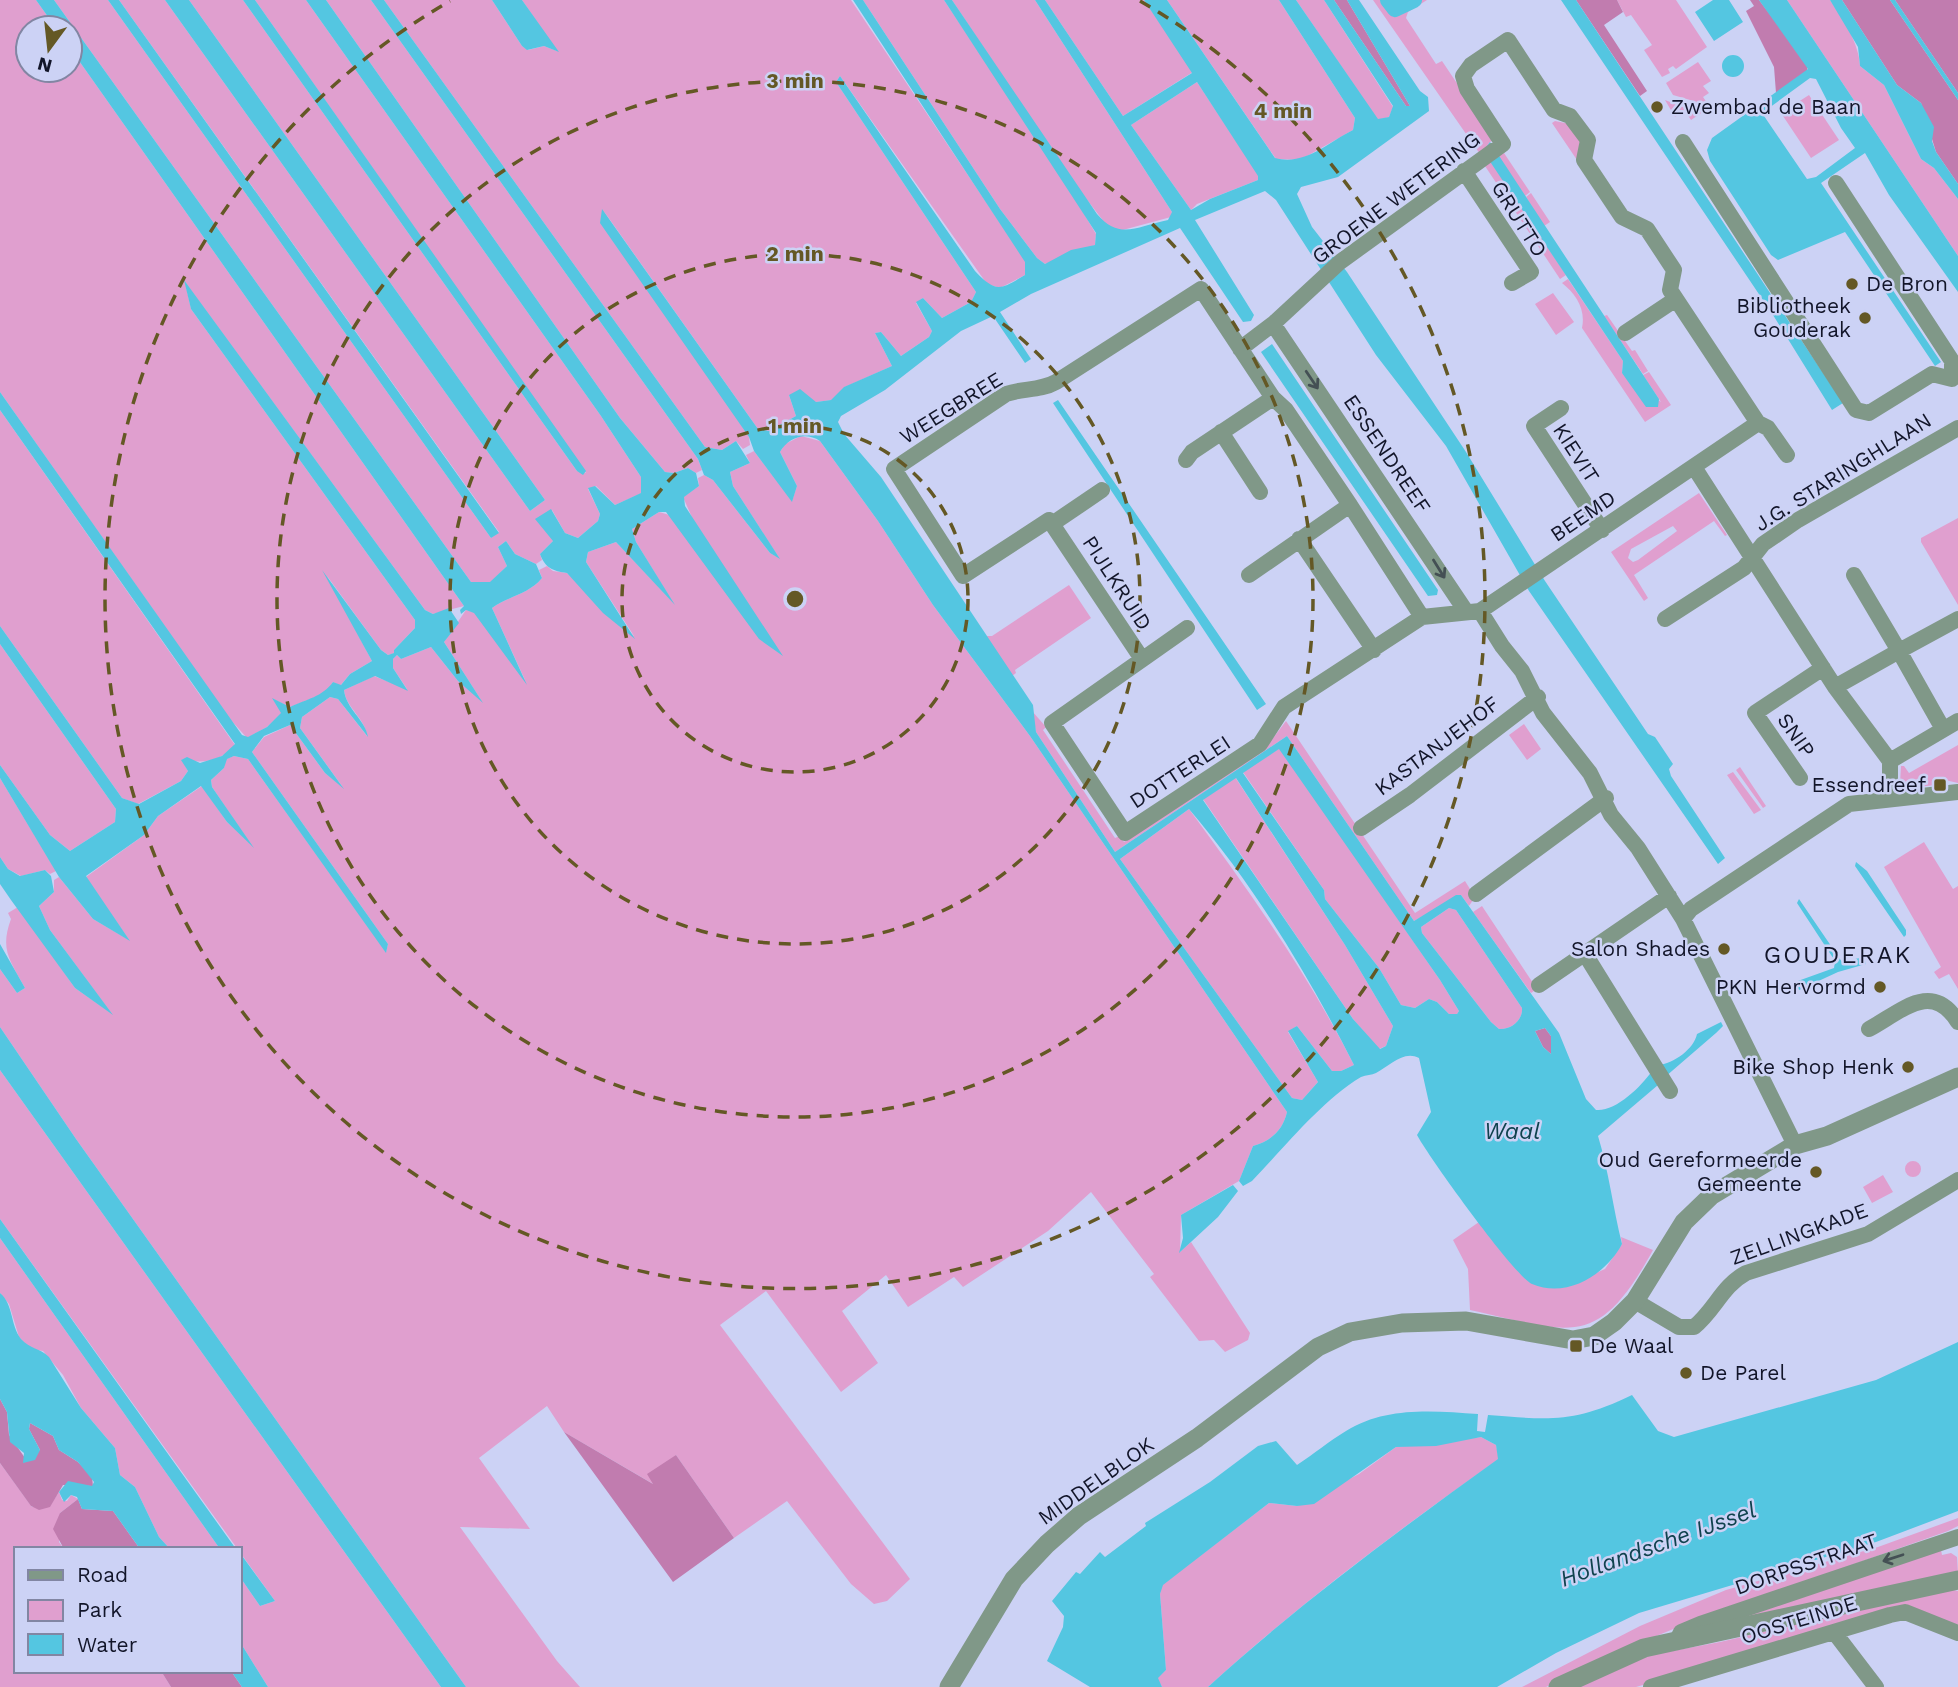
<svg xmlns="http://www.w3.org/2000/svg" width="1958" height="1687" font-family="'Work Sans',sans-serif">
<style>
.green{fill:#e09fcf;fill-rule:evenodd}
.forest{fill:#c17caf}
.water{fill:#54c6e1;fill-rule:evenodd}
.lines{fill:none;stroke-linecap:round;stroke-linejoin:round}
.canal{stroke:#54c6e1;stroke-width:16}
.minor{stroke:#809888;stroke-width:16}
.tertiary{stroke:#809888;stroke-width:19}
.oneway{stroke:#445054}
.ring{fill:none;stroke:#645825;stroke-width:3.5;stroke-dasharray:12 9}
.poi-dot{fill:#645825;stroke:#ccd2f5;stroke-width:2.5}
.labels{text-anchor:middle;stroke-width:5;stroke-linejoin:round;paint-order:stroke}
.poi-label{font-size:21px;fill:#121529;stroke:#ccd2f5;text-anchor:end}
.street-label{font-size:21px;fill:#121529;stroke:#ccd2f5}
.water-label{font-size:23px;font-style:italic;fill:#0f424e;stroke:#ccd2f5}
.quarter-label{font-size:24px;letter-spacing:2px;fill:#121529;stroke:#ccd2f5}
.centre{fill:#645825;stroke:#ccd2f5;stroke-width:3.5}
.ring-label{font-size:21px;text-anchor:middle;font-weight:bold;fill:#645825;stroke:#ccd2f5;stroke-width:5;stroke-linejoin:round;paint-order:stroke}
</style>
<rect width="100%" height="100%" fill="#ccd2f5"/>
<path class="green" d="M0,0H36L56,28H28V70H70V48L464,606L433,614L425,610L185,282L191,309L415,620V628L394,650L395,653L388,655L381,650L327,576L372,661L350,674L340,686L333,682L326,693L290,707L273,699L282,713L267,727L247,738L230,719L0,392Z
M54,0H108L491,538L499,532L119,0H165L530,511L545,500L189,0H243L577,471L586,473L255,0H306L601,416L641,477L642,493L615,505L596,486L588,489L600,514L598,521L578,538L565,533L552,510L553,541L540,554L542,560L536,564L515,554L506,541L498,547L507,566L491,582H471Z
M326,0H371L698,459L702,470L696,473L688,468L674,473L665,472L620,418Z
M384,0H492L522,46L528,50L544,46L557,51L522,0H851L1026,262L1025,275L1000,288L987,284L840,76L836,82L976,292L971,302L942,318L923,298L916,303L932,331L929,337L901,356L881,332L875,333L892,366L845,387L832,400L816,402L789,395L796,416L769,431L758,429L603,210L749,437L750,445L743,449L736,441L722,450L705,447Z
M863,0H944L1065,182L1096,234L1095,245L1045,264L1037,258L1000,209Z
M952,0H1035L1172,212L1171,217L1119,231L1108,227L1071,179Z
M1045,0H1144L1193,72L1123,116Z
M1167,0H1279L1355,118L1353,130L1300,160L1276,159Z
M1296,0H1324L1393,107L1389,117L1378,120Z
M1373,0H1427L1408,12L1406,18L1436,64L1442,61L1491,134L1492,140L1480,154Z
M1617,0H1676L1707,47L1676,69L1673,66L1668,69L1670,73L1662,77L1644,50L1652,45L1631,15L1626,17Z
M1787,0H1830C1843,19 1859,43 1860,66L1884,85L1921,159L1934,168L1958,199V256Z
M1698,62L1711,81L1703,86L1709,93L1703,97L1710,107L1691,120L1685,111L1675,117L1665,100L1693,111L1697,102L1673,95L1666,83Z
M1197,82L1259,176L1258,180L1197,204L1191,210L1131,125Z
M1809,95L1839,140L1811,158L1781,113Z
M1555,121L1570,124L1580,141L1577,160L1552,123Z
M1504,153L1530,192L1525,196L1498,156Z
M1491,161L1566,275L1560,279L1485,166Z
M1531,193L1550,222L1544,226L1526,197Z
M1568,279L1623,361L1622,373L1661,402L1643,375L1649,372L1671,405L1645,422L1582,328C1586,309 1576,294 1562,283Z
M1553,293L1574,322L1556,335L1535,304Z
M1607,315L1632,351L1635,350L1648,371L1643,374L1604,316Z
M0,410L235,745C220,762 202,764 182,759L188,771L181,781L138,804L122,798L0,626Z
M801,436L820,441L878,521L933,605L1030,736L1287,1112C1283,1130 1271,1141 1253,1146L1239,1181L1181,1215L1180,1252L1191,1242L1250,1333L1248,1340L1225,1352L1214,1340L1199,1341L1150,1277L1154,1274L1091,1192L1048,1231L963,1287L954,1277L908,1307L886,1275L842,1311L878,1363L841,1392L766,1291L720,1325L910,1579L887,1601L874,1604L851,1584L787,1501L734,1538L676,1455L655,1485L564,1432L547,1406L479,1458L530,1529L460,1527L557,1661L580,1687H466L76,1139L0,1027V969L17,993L25,988C9,959 0,949 11,919L8,913L18,907L75,988L111,1013L50,930L39,906L54,892V880L59,877L93,919L129,940L86,877L144,835L158,816L202,786L227,822L250,843L212,787L211,780L224,768L226,759L234,756L248,759L386,952L388,944L252,752L264,737L290,725L325,773L342,786L300,728L302,717L330,697L338,699L367,736C365,718 346,708 344,690L374,676L407,689L393,668V659L397,655L401,659L431,647L458,681L481,700L444,642L466,610L474,612L525,680L492,608C509,596 529,594 542,578L539,570L547,566L553,571L567,573L634,636L586,562L588,552L616,542L672,601L636,542L632,529L659,512L694,522L683,497L699,486L698,478L704,475L713,480L770,553L779,558L733,486L730,472L750,463L746,455L754,451L792,501L797,486L780,452L785,444Z
M1699,493L1727,535L1725,536L1714,521L1634,575L1648,598L1644,601L1611,552ZM1673,526L1677,531L1638,560L1633,562L1628,558L1631,549Z
M1958,518V605L1921,542V538Z
M1069,585L1091,618L1015,670L1016,673L1012,676L985,636H992Z
M0,644L116,809L115,822L70,851L50,835L0,765Z
M1032,711L1046,727L1043,730L1115,838L1120,836L1124,842L1268,745L1286,721L1415,913L1465,881L1475,897L1469,906L1461,895L1414,921L1287,736L1115,852L1036,732Z
M1524,724L1541,749L1527,760L1509,735Z
M1958,745V783L1945,780V784L1908,788L1900,783L1901,766H1904L1909,773Z
M1280,748L1440,980L1459,1011L1457,1014H1449L1437,1002L1429,999L1415,1008L1401,1005L1379,968L1325,899L1324,890L1243,772Z
M1740,767L1766,806L1763,808L1736,770Z
M1733,772L1761,810L1754,814L1727,775Z
M1235,777L1345,945L1393,1026L1386,1046L1379,1049L1353,1019L1203,799Z
M0,778L56,871L50,874L45,870L21,876L8,869L0,857Z
M1189,809C1250,892 1308,974 1354,1065L1341,1071H1332L1297,1026L1288,1032L1318,1082L1302,1100L1292,1098L1120,859Z
M1924,842L1953,889L1958,886V989L1949,974L1939,979L1934,972L1941,967L1884,867Z
M1482,906L1537,989L1531,993L1473,912Z
M1449,908L1456,910L1522,1008C1523,1020 1511,1030 1499,1029L1491,1022L1422,933L1421,927Z
M0,1070L441,1687H268L240,1642V1577L260,1606L275,1601L0,1219Z
M1905 1169a8 8 0 1 1 16 0a8 8 0 1 1-16 0Z
M1883,1175L1893,1192L1872,1203L1863,1187Z
M1479,1222L1511,1261L1566,1286L1605,1269L1622,1244L1621,1237L1653,1250C1597,1352 1571,1332 1470,1310L1468,1269L1453,1240Z
M0,1238L220,1549H170L159,1537L135,1487L120,1475L115,1448L81,1408L63,1375L43,1351L30,1349L19,1337L9,1304L0,1293Z
M1481,1437L1496,1445L1499,1459C1398,1530 1299,1604 1208,1687H1162L1157,1678L1166,1670L1160,1594L1162,1585L1269,1503L1297,1506L1359,1474L1396,1447Z
M0,1463L32,1507H49L59,1492L62,1500L67,1501L71,1495L78,1499L60,1513L59,1542L64,1549H16V1671H161L171,1687H0Z
M1958,1518V1526L1948,1531L1693,1621L1605,1657L1546,1687H1522L1640,1626L1726,1590L1878,1547Z
M1941,1550L1942,1555L1951,1553L1957,1557L1958,1574L1741,1618Z
M1949,1589L1958,1591V1625L1911,1608L1636,1687H1573L1651,1655L1720,1642Z"/>
<path class="forest" d="M1334,0H1347L1410,106H1406Z
M1576,0H1617L1623,12L1604,25L1647,91L1640,96Z
M1750,0H1759L1808,65L1807,71L1776,93L1774,67L1746,11L1754,6Z
M1842,0H1890L1958,100V184L1936,152L1921,103L1897,85Z
M1895,0H1958V93Z
M1545,1028L1551,1036V1054L1543,1047L1535,1031Z
M0,1399L7,1412L9,1435L25,1458L40,1450L29,1429L30,1423L53,1436L59,1450L78,1462L92,1477L93,1486L63,1485L50,1507L39,1510L31,1506L0,1463Z
M564,1432L653,1484L647,1474L676,1455L734,1538L673,1582Z
M78,1499L82,1509L113,1511L140,1549H64L53,1529L60,1513Z
M161,1671H231L242,1687H171Z"/>
<path class="water" d="M36,0H54L471,582H490L507,566L498,547L506,541L515,554L536,564L542,578C529,594 509,596 492,608L527,685L474,613L466,610L461,614L460,610L464,606L70,48V28H56Z
M108,0H119L499,533L491,538Z
M165,0H189L545,500L530,511Z
M243,0H255L586,471L583,475L577,471Z
M306,0H326L620,418L665,472L674,473L688,468L696,473L699,486L684,497L685,506L783,656L759,639L666,512H659L632,529L636,542L675,605L616,542L588,552L586,562L635,639L603,613L567,573C553,571 545,568 540,554L553,541L535,519L551,509L565,533L578,538L598,521L600,514L588,488L595,486L615,505L641,493V477L601,416Z
M371,0H384L705,447L722,450L736,441L750,463L730,472L733,486L780,559L770,553L713,480L704,475L698,459Z
M492,0H522L559,52L544,46L527,50L522,46Z
M853,0H863L1000,209L1037,258L1045,264L1071,250L1095,245L1096,233L944,0H952L1097,214C1120,241 1137,226 1168,220L1172,212L1035,0H1045L1123,116L1192,73L1144,0H1167L1275,158C1305,166 1327,143 1353,130L1355,118L1279,0H1296L1378,119L1389,117L1393,106L1324,0H1334L1406,106H1410L1347,0H1359L1420,91L1428,97L1429,111L1338,177L1301,187L1297,194L1312,227L1347,272L1466,452L1545,581L1648,734L1655,737L1673,764L1669,769L1671,776L1725,858L1718,864L1529,591L1446,446L1376,355L1276,200L1265,191L1195,220L1254,315L1251,321L1243,322L1180,228L1031,294L1000,312L1031,359L1025,363L993,316L961,331L885,390L841,416L838,422L844,434L881,477L1033,705L1036,732L1115,852L1287,736L1414,921L1456,895H1461L1559,1033L1586,1099L1596,1110C1615,1112 1641,1087 1652,1071L1658,1085L1598,1136C1609,1172 1613,1208 1622,1244C1606,1274 1568,1299 1532,1284C1516,1278 1428,1156 1417,1135L1431,1112L1419,1058C1403,1050 1390,1066 1376,1073C1372,1075 1366,1075 1361,1077C1321,1101 1284,1148 1252,1181L1243,1186L1239,1181L1253,1146C1271,1141 1283,1130 1287,1112L1030,736L933,605L878,521L820,441C805,431 788,438 780,452L797,486L792,502L754,451L749,437L600,223L602,209L758,429L769,431L796,416L789,395L800,389L816,402L831,400L844,387L892,366L875,333L881,332L901,356L929,337L932,331L916,302L923,298L942,318L971,302L976,292L836,82L840,76L975,271C996,293 1000,290 1025,275V262ZM1197,82L1258,176V180L1210,199L1191,210L1131,125ZM1279,749L1440,980L1459,1011L1457,1014H1449L1437,1002L1429,999L1415,1008L1401,1005L1379,968L1325,899L1324,890L1243,773ZM1236,778L1345,945L1393,1026L1386,1046L1380,1049L1353,1019L1203,800ZM1189,809C1254,885 1309,976 1354,1065L1341,1071H1332L1297,1026L1288,1031L1318,1082L1302,1100L1292,1098L1120,859ZM1449,908L1456,910L1522,1008C1523,1020 1511,1030 1499,1029L1491,1022L1422,933L1421,927ZM1545,1028L1551,1036V1054L1543,1047L1535,1031Z
M1561,0H1576L1843,403L1832,410L1773,315Z
M1713,0H1729L1743,22L1714,41L1695,12Z
M1759,0H1787L1958,256V292L1889,195L1865,153L1821,183L1941,362L1935,366L1845,232L1778,260L1771,255L1710,161L1707,150L1712,138L1808,69ZM1810,78L1816,79L1841,128L1855,148L1816,177L1807,179L1762,113Z
M1830,0H1842L1897,85L1921,103L1934,127L1932,141L1936,152L1958,184V199L1934,168L1921,159L1884,85L1860,66L1858,47Z
M1890,0H1895L1958,93V100Z
M1722 66a11 11 0 1 1 22 0a11 11 0 1 1-22 0Z
M1490,142L1659,399L1658,407H1646L1622,373L1623,361L1483,151Z
M184,280L425,610L433,614L449,608L459,623L444,642L483,703L458,681L431,647L401,659L397,655L393,659V668L408,691L375,676L344,690C346,709 365,719 368,737L338,699L330,697L302,717L300,728L344,789L325,773L290,725L264,736L252,752L388,944L386,953L248,759L234,756L227,759L224,768L211,780L212,787L254,848L227,822L201,786L158,816L144,835L86,876L130,941L93,919L59,877L0,778V765L50,835L70,851L115,822L116,809L0,644V626L122,798L139,804L181,781L188,771L181,760L187,757L200,763L222,756L235,744L0,410V392L242,735L248,737L267,727L281,713L272,698L290,707C307,699 322,697 333,682L341,685L350,674L372,661L322,570L381,650L388,655L394,653V650L415,628V620L191,309Z
M1272,344L1438,590L1437,595L1428,596L1261,352Z
M1058,400L1266,704L1257,710L1053,403Z
M0,857L8,869L20,876L45,870L51,876L54,892L39,906L50,930L113,1015L75,988L11,900L0,884Z
M1856,862L1867,871L1906,930V935L1904,937L1855,866Z
M1799,899L1842,962L1864,957L1866,964L1838,972L1799,990L1795,982L1834,968L1835,961L1797,903Z
M0,944L25,988L17,993L0,969Z
M1721,1022L1723,1026L1716,1033L1665,1077L1659,1065C1674,1063 1694,1049 1697,1034Z
M0,1027L76,1139L466,1687H441L0,1070Z
M1233,1185L1238,1191L1218,1217L1179,1253L1183,1238L1181,1215Z
M0,1219L236,1549H220L0,1238Z
M0,1293C14,1305 10,1325 21,1339C30,1349 40,1348 49,1357L81,1408L115,1448L120,1475L135,1487L159,1537L170,1549H140L113,1511L82,1509L77,1497L71,1495L64,1502L59,1492L68,1481L92,1486L94,1482L78,1462L59,1450L53,1436L30,1423L29,1429L40,1450L35,1460L23,1463L24,1453L10,1442L7,1412L0,1399Z
M1958,1342V1511L1876,1542L1639,1613L1556,1653L1497,1687H1208C1299,1604 1398,1531 1498,1459L1496,1445L1481,1437L1436,1446L1396,1447L1314,1504L1297,1506L1269,1503L1163,1585L1160,1594L1166,1670L1158,1678L1162,1687H1090L1047,1661L1063,1627L1064,1616L1052,1601L1076,1572L1080,1574L1100,1552L1105,1557L1146,1526L1145,1523L1210,1482L1258,1446L1276,1441L1297,1465C1314,1454 1329,1441 1346,1431C1386,1406 1434,1411 1478,1414L1477,1431L1485,1432L1488,1415C1551,1420 1574,1423 1632,1395L1658,1431L1674,1437L1876,1380Z
M240,1553L275,1601L260,1606L240,1577Z
M240,1642L268,1687H242L231,1671H240Z"/>
<g class="lines">
<path class="canal" d="M1388,0L1395,9L1414,0"/>
<path class="minor" d="M1683,142L1856,410L1869,413L1932,374L1952,379
M1464,171L1531,272L1512,283
M1836,183L1952,361V379
M1273,324L1465,610
M1625,333L1676,299
M1240,349L1273,324L1340,262L1503,144L1467,89L1463,76L1471,65L1508,40L1554,110L1570,116L1588,140L1584,160L1622,217L1647,229L1674,270L1670,290L1758,423L1768,428L1787,455
M1561,408L1534,426L1602,530
M1221,432L1260,492
M1694,467L1835,687L1890,761V799
M1102,490L1052,524L1049,520L963,576L894,469L1006,394C1023,388 1040,391 1056,382L1201,289L1273,398L1192,452L1186,460
M1052,524L1142,659
M1299,539L1374,650
M1249,575L1350,505L1286,410L1273,398
M1854,575L1899,651L1958,619
M1480,611L1502,646L1522,671L1543,713L1590,773L1611,815L1638,848L1683,919L1795,1145
M1422,617L1480,611L1758,423
M1665,619L1744,568L1763,544L1798,520L1958,428
M1187,628L1052,723L1125,833L1260,744L1284,707L1422,617L1350,505
M1835,687L1899,651L1943,729
M1890,761L1958,721
M1800,778L1755,713L1823,668
M1361,828L1410,795L1538,697
M1476,894L1606,798
M1683,919L1691,909L1849,804L1958,792
M1585,954L1670,1091
M1539,985L1669,896
M1869,1029C1902,1011 1932,980 1958,1022
M1635,1301L1679,1327H1694C1715,1310 1722,1286 1746,1273L1868,1234L1958,1180
M1834,1632L1876,1687
M1676,1642L1681,1632L1700,1624L1958,1537
M1651,1687L1890,1615L1905,1612L1958,1633"/>
<path class="tertiary" d="M949,1687L1014,1579L1047,1544L1079,1516L1197,1438L1318,1347L1350,1332L1402,1323L1466,1321L1573,1340L1594,1336L1614,1322L1635,1301L1684,1222L1712,1195L1795,1145L1827,1136L1958,1077
M1558,1687L1644,1648L1958,1580"/>
</g>
<defs><path id="oneway-shaft" d="M-6 0H5M1.5-3L5.5 0L1.5 3" fill="none" stroke-width="1.6" stroke-linecap="round" stroke-linejoin="round" transform="scale(1.75)"/></defs>
<g class="oneway">
<use href="#oneway-shaft" transform="translate(1312 380) rotate(56)"/>
<use href="#oneway-shaft" transform="translate(1439 569) rotate(58)"/>
<use href="#oneway-shaft" transform="translate(1893 1558) rotate(162)"/>
</g>
<g class="ring">
<circle cx="795" cy="599" r="173"/>
<circle cx="795" cy="599" r="345"/>
<circle cx="795" cy="599" r="518"/>
<path d="M1140 1A690 690 0 1 1 450 1"/>
</g>
<g class="poi-dot">
<circle cx="1657" cy="107" r="7"/>
<circle cx="1852" cy="284" r="7"/>
<circle cx="1865" cy="318" r="7"/>
<rect x="1933" y="778" width="14" height="14" rx="3.5"/>
<circle cx="1724" cy="949" r="7"/>
<circle cx="1880" cy="987" r="7"/>
<circle cx="1908" cy="1067" r="7"/>
<circle cx="1816" cy="1172" r="7"/>
<rect x="1569" y="1339" width="14" height="14" rx="3.5"/>
<circle cx="1686" cy="1373" r="7"/>
</g>
<g class="labels">
<g class="poi-label">
<text x="1671" y="114" text-anchor="start">Zwembad de Baan</text>
<text x="1866" y="291" text-anchor="start">De Bron</text>
<text x="1851" y="313">Bibliotheek<tspan x="1851" dy="24">Gouderak</tspan></text>
<text x="1926" y="792">Essendreef</text>
<text x="1710" y="956">Salon Shades</text>
<text x="1866" y="994">PKN Hervormd</text>
<text x="1894" y="1074">Bike Shop Henk</text>
<text x="1802" y="1167">Oud Gereformeerde<tspan x="1802" dy="24">Gemeente</tspan></text>
<text x="1590" y="1353" text-anchor="start">De Waal</text>
<text x="1700" y="1380" text-anchor="start">De Parel</text>
</g>
<g class="street-label">
<text transform="translate(1396 198) rotate(-37)" y="7">GROENE WETERING</text>
<text transform="translate(1519 219) rotate(58)" y="7">GRUTTO</text>
<text transform="translate(951 408) rotate(-32)" y="7">WEEGBREE</text>
<text transform="translate(1576 453) rotate(57)" y="7">KIEVIT</text>
<text transform="translate(1387 454) rotate(56)" y="7">ESSENDREEF</text>
<text transform="translate(1843 472) rotate(-32)" y="7">J.G. STARINGHLAAN</text>
<text transform="translate(1583 516) rotate(-34)" y="7">BEEMD</text>
<text transform="translate(1117 583) rotate(57)" y="7">PIJLKRUID</text>
<text transform="translate(1796 735) rotate(55)" y="7">SNIP</text>
<text transform="translate(1437 746) rotate(-37)" y="7">KASTANJEHOF</text>
<text transform="translate(1180 772) rotate(-33)" y="7">DOTTERLEI</text>
<text transform="translate(1799 1234) rotate(-20)" y="7">ZELLINGKADE</text>
<text transform="translate(1096 1481) rotate(-35)" y="7">MIDDELBLOK</text>
<text transform="translate(1806 1564) rotate(-19)" y="7">DORPSSTRAAT</text>
<text transform="translate(1799 1620) rotate(-17)" y="7">OOSTEINDE</text>
</g>
<g class="water-label">
<text x="1512" y="1139">Waal</text>
<text transform="translate(1658 1544) rotate(-20)" y="8">Hollandsche IJssel</text>
</g>
<g class="quarter-label">
<text x="1838" y="963">GOUDERAK</text>
</g>
</g>
<circle cx="795" cy="599" r="10" class="centre"/>
<g class="ring-label">
<text x="795" y="88">3 min</text>
<text x="1283" y="118">4 min</text>
<text x="795" y="261">2 min</text>
<text x="795" y="433">1 min</text>
</g>
<rect x="14" y="1547" width="228" height="126" fill="#ccd2f5" stroke="#8286a3" stroke-width="2"/>
<rect x="28" y="1570" width="35" height="10" fill="#809888" stroke="#8286a3" stroke-width="2"/>
<text x="77" y="1582" font-size="21" fill="#121529">Road</text>
<rect x="28" y="1600" width="35" height="21" fill="#e09fcf" stroke="#8286a3" stroke-width="2"/>
<text x="77" y="1617" font-size="21" fill="#121529">Park</text>
<rect x="28" y="1634" width="35" height="21" fill="#54c6e1" stroke="#8286a3" stroke-width="2"/>
<text x="77" y="1652" font-size="21" fill="#121529">Water</text>
<g transform="translate(49 49) rotate(195)"><circle r="33" fill="#ccd2f5" stroke="#8286a3" stroke-width="2"/>
<path d="M0-5L12 26L0 18L-12 26Z" fill="#645825"/>
<text y="-10" font-size="19" font-weight="bold" text-anchor="middle" fill="#121529">N</text>
</g>
</svg>
